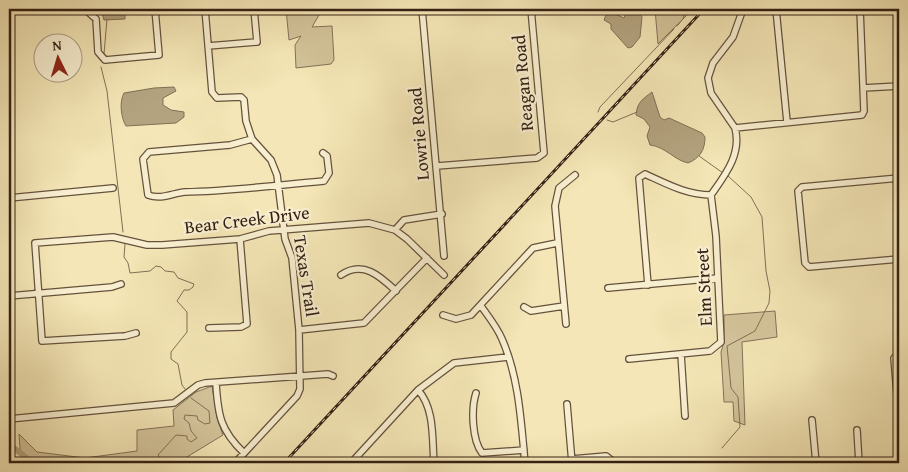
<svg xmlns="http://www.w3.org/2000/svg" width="908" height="472" font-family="'Gentium Book Plus',serif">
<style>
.green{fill:#d4c49b;stroke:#847258}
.water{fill:#b3a37f;stroke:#816f55}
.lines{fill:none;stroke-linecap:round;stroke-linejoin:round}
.stream{stroke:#816f55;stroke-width:1}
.river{stroke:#b3a37f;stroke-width:6}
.minor-casing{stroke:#65523d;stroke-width:8}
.major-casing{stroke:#352015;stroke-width:9}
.minor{stroke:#f8efd0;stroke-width:5.5}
.major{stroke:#f4e6b6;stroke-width:7}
.rail-casing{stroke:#352015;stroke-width:3}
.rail{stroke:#f8efd0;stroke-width:1;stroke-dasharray:4;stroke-linecap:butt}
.labels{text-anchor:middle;stroke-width:4.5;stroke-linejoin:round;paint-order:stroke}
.street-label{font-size:18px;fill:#352015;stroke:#f8efd0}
</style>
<rect width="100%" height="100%" fill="#f4e6b6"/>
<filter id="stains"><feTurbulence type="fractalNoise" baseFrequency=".004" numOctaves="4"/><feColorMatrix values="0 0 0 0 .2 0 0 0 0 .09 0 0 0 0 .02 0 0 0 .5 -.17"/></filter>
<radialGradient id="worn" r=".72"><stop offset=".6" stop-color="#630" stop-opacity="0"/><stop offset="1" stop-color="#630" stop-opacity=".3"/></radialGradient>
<path class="green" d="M286,9H318L319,15L312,27L332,26L334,60L331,64L296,68L295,45L301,36L289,40Z
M655,9H693L658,44Z
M775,311L777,337L742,342L745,425L734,421L733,402H724L721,352L724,342V315Z
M212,386L217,418L223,435L182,460V463H21L19,434L37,452L85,458L137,451V430L174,426L173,410L196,392Z"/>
<path class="water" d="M101,9H125V19L104,20Z
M626,12L631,14L639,12L642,17L640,37L632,47L628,48L611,29V24L604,20L606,15L613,13L624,18Z
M174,87L176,91L163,98V105L171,110L184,112V117L176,123L126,126C121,118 119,102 124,93L154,88Z
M652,92L660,117L664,120L669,118L702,133L705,137C705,150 700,158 688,163C674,160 666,147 650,145L647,136L650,127L644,119L636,115C637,102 643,99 652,92Z"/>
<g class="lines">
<path class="stream" d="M677,26L683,19L686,9
M104,54L107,19
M101,67L107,91L123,232
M598,112L600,107L674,29
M607,120L613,122L637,112
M699,156L723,173
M125,244L124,257L128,263L130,273L150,271L156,266L161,267L165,271L174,272L178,278L194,284L193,287L189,290H184L177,301L187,312V332L171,352V359L178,364L182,385L185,389
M722,448L740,427L738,397L731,388L727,346L755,331L769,303L770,291L766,271L762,217L751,197L728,176
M136,463L137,461L141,462L146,459L150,463
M164,463L158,455L176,435L187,436V439L191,442L197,438L191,431L189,423L184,419L185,415L197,416L198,420L205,424L210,423L209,411L191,398"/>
<path class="river" d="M9,444L33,463"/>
<defs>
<path id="minor" d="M72,9L87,11L96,19L98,52L105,60L159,55L155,9
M205,9L212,92L217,98L241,97L244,100L246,121L252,139L271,160L277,175L285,239L292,258L299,330L300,389L297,396L235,463
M422,9L444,256
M776,9L787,122
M208,46L257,42L254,9
M863,88L899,86
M735,128L862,115L864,111L860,9
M252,139L230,145L149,152L143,159L148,195C161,200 173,193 185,192C232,191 278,185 324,181L329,173L327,156L323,153
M437,166L537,158L544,153L531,9
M899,178L802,187L798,191L805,263L809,267L899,259
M9,198L113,188
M395,230L404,220L442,214
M341,275C363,260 380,276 396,291
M648,285L639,178L645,174C667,184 687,195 711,195C725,175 742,154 735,128L711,93L708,78L713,63L733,37L743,9
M608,288L718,278
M9,296L112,287L121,284
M481,306C488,316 497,327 502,339C519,378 521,421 525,463
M524,307L531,311L564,306
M443,315L456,319L471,315L533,248L557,243
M566,324L555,206L559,188L575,175
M209,328L241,327L247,324L240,239
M299,330L364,323L427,258
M136,333L125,336L42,341L35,243L113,237L147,245H162L240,239L269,231L369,223L395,230L407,239L444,275
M899,353L894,358L899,420
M681,354L685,416
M629,359L710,351L721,342L716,236L711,195
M216,383C218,415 220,430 244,453
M418,390C435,409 432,439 434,463
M476,393C471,409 472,440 482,453L524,450
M567,404L572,463
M9,419L174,403L198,385L205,383L328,374L333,376
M812,420L816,463
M857,430L859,463
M572,459L606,456L615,463
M351,463L418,390L454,363L508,357"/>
<path id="major" d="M9,437L11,463"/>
</defs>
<use href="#minor" class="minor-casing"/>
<use href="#major" class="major-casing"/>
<use href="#minor" class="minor"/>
<use href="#major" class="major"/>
<defs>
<path id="rail" d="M284,463L704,9"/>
</defs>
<use href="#rail" class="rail-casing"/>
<use href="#rail" class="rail"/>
</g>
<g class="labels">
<g class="street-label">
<text transform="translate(523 83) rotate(-95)" y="6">Reagan Road</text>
<text transform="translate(419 134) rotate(-95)" y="6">Lowrie Road</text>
<text transform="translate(247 220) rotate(-7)" y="6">Bear Creek Drive</text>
<text transform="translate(306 276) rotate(81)" y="6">Texas Trail</text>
<text transform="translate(704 287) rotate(-93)" y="6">Elm Street</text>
</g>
</g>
<rect width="908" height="472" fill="none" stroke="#f4e6b6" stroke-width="30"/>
<rect x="10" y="10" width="888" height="452" fill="none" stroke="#352015" stroke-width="2.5"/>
<rect x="15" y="15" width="878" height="442" fill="none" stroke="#352015"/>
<g transform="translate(58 58) rotate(355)"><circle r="24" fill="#f8efd0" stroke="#aa9c85"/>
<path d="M0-4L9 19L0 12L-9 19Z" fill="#8f2418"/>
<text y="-8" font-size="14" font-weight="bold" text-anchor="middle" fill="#352015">N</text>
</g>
<rect width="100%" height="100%" filter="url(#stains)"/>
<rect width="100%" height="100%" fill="url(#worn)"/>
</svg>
